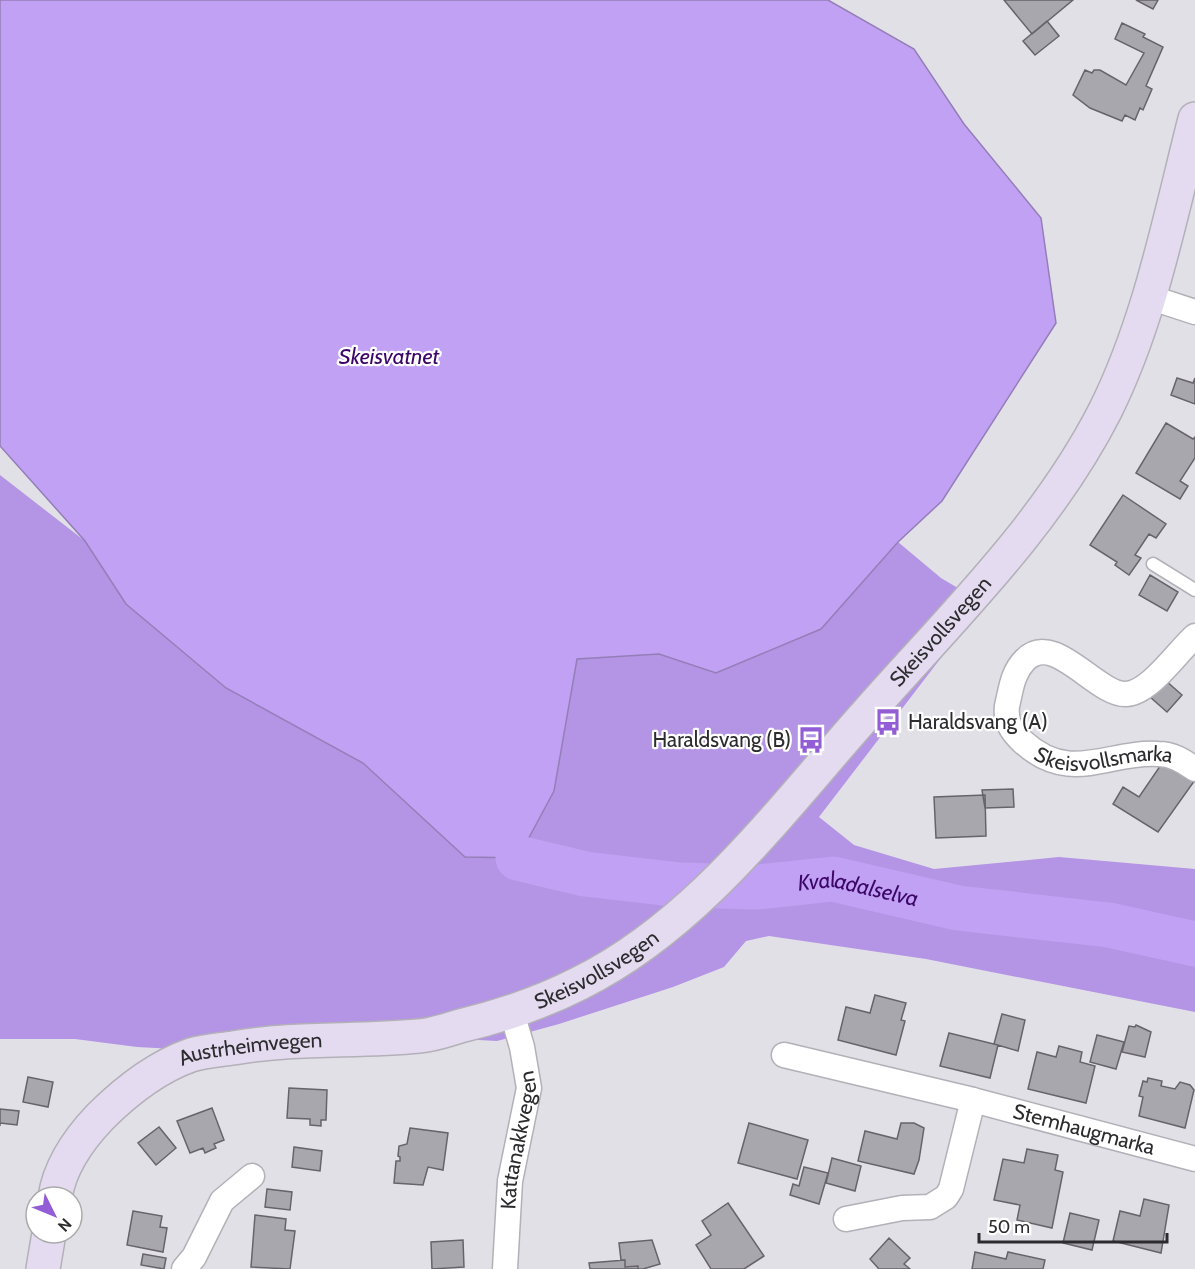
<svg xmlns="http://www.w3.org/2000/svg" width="1195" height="1269" font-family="Cabin,sans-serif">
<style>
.forest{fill:#b494e5}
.water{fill:#c1a1f3;stroke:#947eb8;stroke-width:1.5}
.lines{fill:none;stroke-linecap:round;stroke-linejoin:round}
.river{stroke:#c1a1f3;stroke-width:45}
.building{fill:#a9a7ae;stroke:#66646a;stroke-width:1.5}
.service-casing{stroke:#b3b0b8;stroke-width:15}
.minor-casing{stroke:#b3b0b8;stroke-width:27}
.secondary-casing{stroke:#b3b0b8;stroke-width:36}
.service{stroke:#fff;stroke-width:12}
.minor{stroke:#fff;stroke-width:24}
.secondary{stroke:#e4dbf1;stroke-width:33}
.labels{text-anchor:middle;stroke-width:4.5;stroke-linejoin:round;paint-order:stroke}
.street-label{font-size:21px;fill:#2c2b2d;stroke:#fff}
.poi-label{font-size:21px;fill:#2c2b2d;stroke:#fff;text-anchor:start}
.water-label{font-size:22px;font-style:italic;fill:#3c0568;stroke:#fff}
</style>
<rect width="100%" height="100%" fill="#e2e0e7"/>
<path class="forest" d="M0,475L85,541L126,604L226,688L363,763L465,857L518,858L554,791L577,659L659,654L716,673L821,629L898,542L941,578L983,603L819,817L854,845L934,869L1059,857L1195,869V1012L926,959L769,936L746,941L724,967L673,987L559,1024L497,1041L423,1037L193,1050L137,1047L75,1039H0Z"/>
<path class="water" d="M0,0H828L914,49L964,124L1041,218L1056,323L942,501L898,542L821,629L716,673L659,654L577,659L554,791L518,858L465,857L363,763L226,688L126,604L85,541L0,446Z"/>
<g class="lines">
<path class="river" id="s1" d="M518,858L585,874L680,885L758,887L833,879L958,908L1109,925L1195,944"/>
</g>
<path class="building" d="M1004,0H1073L1032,34Z
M1136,0H1158L1153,9Z
M1047,21L1059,36L1035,55L1023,41Z
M1122,23L1145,34L1143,37L1163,47L1146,86L1152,89L1143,110L1140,108L1135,120L1125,115L1122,121L1090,108L1073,95L1085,70L1092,73L1094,70H1100L1126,85L1144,53L1115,39Z
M1177,378L1193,383L1195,378V404L1171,395Z
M1166,423L1193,439L1195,437V458L1180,481L1188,486L1180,499L1136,473Z
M1123,495L1166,524L1156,538L1149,534L1135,555L1141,558L1129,575L1115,565L1117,562L1090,545Z
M1150,575L1178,592L1167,611L1139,595Z
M1165,680L1182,695L1167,712L1150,697Z
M1165,759L1195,780L1158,832L1113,804L1123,787L1139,797Z
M1013,789L1014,807L985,808L982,790Z
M985,795L986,836L936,838L934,797Z
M875,995L906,1003L901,1020L905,1021L896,1055L838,1040L846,1007L870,1013Z
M1002,1014L1025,1020L1018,1051L994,1044Z
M1136,1025L1151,1032L1145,1057L1122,1052L1129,1026L1135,1027Z
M949,1033L998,1045L990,1078L940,1066Z
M1097,1035L1124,1042L1116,1069L1090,1062Z
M1059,1046L1082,1052L1080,1062L1095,1066L1086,1103L1028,1089L1037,1052L1056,1057Z
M28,1077L53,1082L48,1107L23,1102Z
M1148,1078L1162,1081L1161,1086L1175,1089L1180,1082L1190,1085L1194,1090L1185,1128L1139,1116L1143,1097L1139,1096L1143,1081L1147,1082Z
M289,1088L327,1090L326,1120H321V1126L310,1125V1119L287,1118Z
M212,1108L224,1140L214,1144L216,1148L205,1153L203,1148L190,1153L177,1121Z
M0,1109L19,1111L17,1125L0,1123V1126Z
M749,1123L808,1140L797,1179L738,1163Z
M901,1123H914L924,1128L919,1160L914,1174L858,1161L865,1131L897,1139Z
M159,1127L176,1148L156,1165L138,1143Z
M410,1128L448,1133L443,1170L428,1167L423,1185L394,1183L396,1161H400V1157L398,1156L399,1146L407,1144Z
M294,1147L322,1151L320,1171L292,1167Z
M1027,1149L1058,1155L1055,1170L1063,1172L1052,1228L1017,1220L1020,1205L994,1200L1003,1159L1024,1163Z
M832,1158L861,1166L855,1191L826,1183Z
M804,1167L828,1173L819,1204L790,1195L793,1184L799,1186Z
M267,1189L292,1192L290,1210L265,1207Z
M1144,1199L1169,1205L1161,1253L1113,1241L1120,1211L1140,1216Z
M728,1203L764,1256L744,1269H711L696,1245L711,1235L702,1221Z
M133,1211L162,1216L160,1227L167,1228L163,1252L127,1245Z
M1070,1213L1099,1220L1092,1250L1063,1243Z
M255,1215L286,1219L285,1230L295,1231L290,1269L251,1267Z
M889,1238L910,1258L904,1264L910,1269H879L870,1259Z
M463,1240L464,1267L432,1269L431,1242Z
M652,1240L660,1264L643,1269H638V1266L625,1267V1260H621L619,1243Z
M975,1252L1006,1259L1008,1252L1045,1260L1043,1269H972Z
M143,1254L166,1258L164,1269L141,1265Z
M625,1260V1267L638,1266V1269H590L589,1263Z"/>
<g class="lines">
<defs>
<path id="service" d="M1153,564L1195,590"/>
<g id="minor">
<path d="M1149,297L1195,312"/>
<path id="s2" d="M1195,636C1177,652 1150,693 1126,694C1096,695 1054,630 1025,660C1012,673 1011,690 1007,706C1005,722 1012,732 1023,742C1070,785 1108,751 1158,754C1173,754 1183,761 1195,769"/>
<path id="s3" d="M784,1055L973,1100L1195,1159"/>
<path d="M846,1219L902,1208L930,1207L946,1197L951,1189L973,1100"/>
<path d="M184,1269L194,1257L222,1201L252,1176"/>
<path id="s4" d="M505,1269L510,1181L529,1088L522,1047L512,1013"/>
</g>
<g id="secondary">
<path id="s5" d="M55,1197C60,1166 79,1139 100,1117C125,1092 157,1067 191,1055C204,1051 219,1050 233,1048C295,1037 356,1042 419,1036C433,1035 447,1030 460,1026C502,1016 541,1003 580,983C699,924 782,808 869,711C953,616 1047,525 1105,411C1150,321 1170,217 1195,119"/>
<path d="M43,1269L49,1233"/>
</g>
</defs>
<use href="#service" class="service-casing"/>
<use href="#minor" class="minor-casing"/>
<use href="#secondary" class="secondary-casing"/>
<use href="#service" class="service"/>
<use href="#minor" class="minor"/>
<use href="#secondary" class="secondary"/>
</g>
<defs>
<symbol id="bus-bare" viewBox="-9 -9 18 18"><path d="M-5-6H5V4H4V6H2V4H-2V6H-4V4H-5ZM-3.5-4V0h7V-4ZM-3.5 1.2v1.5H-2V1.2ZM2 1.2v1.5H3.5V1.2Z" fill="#925dd5" stroke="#fff" stroke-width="2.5" paint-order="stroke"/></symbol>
</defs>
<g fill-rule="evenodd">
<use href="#bus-bare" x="869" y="703" width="38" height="38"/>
<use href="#bus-bare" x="792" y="721" width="38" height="38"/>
</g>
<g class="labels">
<g class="street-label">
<text dy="7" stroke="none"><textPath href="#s5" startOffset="1110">Skeisvollsvegen</textPath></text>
<text dy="7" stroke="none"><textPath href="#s2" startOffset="384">Skeisvollsmarka</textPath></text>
<text dy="7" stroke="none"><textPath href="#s5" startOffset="624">Skeisvollsvegen</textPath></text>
<text dy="7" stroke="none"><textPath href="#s5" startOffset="264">Austrheimvegen</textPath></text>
<text dy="7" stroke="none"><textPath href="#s3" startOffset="309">Stemhaugmarka</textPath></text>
<text dy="7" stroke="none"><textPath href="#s4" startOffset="130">Kattanakkvegen</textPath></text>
</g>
<g class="poi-label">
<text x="908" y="729">Haraldsvang (A)</text>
<text x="791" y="747" text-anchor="end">Haraldsvang (B)</text>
</g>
<g class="water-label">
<text x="389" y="364">Skeisvatnet</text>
<text dy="8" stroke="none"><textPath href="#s1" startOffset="344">Kvaladalselva</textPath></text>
</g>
</g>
<g transform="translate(54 1215) rotate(133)"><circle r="28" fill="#ffffff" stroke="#abaaab" stroke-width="1.5"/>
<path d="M0-4.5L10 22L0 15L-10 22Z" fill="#925dd5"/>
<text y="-9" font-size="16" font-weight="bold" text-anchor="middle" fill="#2c2b2d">N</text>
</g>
<path d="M979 1233v9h188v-9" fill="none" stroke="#2c2b2d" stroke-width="3"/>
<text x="988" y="1233" font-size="18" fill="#2c2b2d" stroke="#ffffff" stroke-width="4.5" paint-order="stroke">50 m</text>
</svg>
